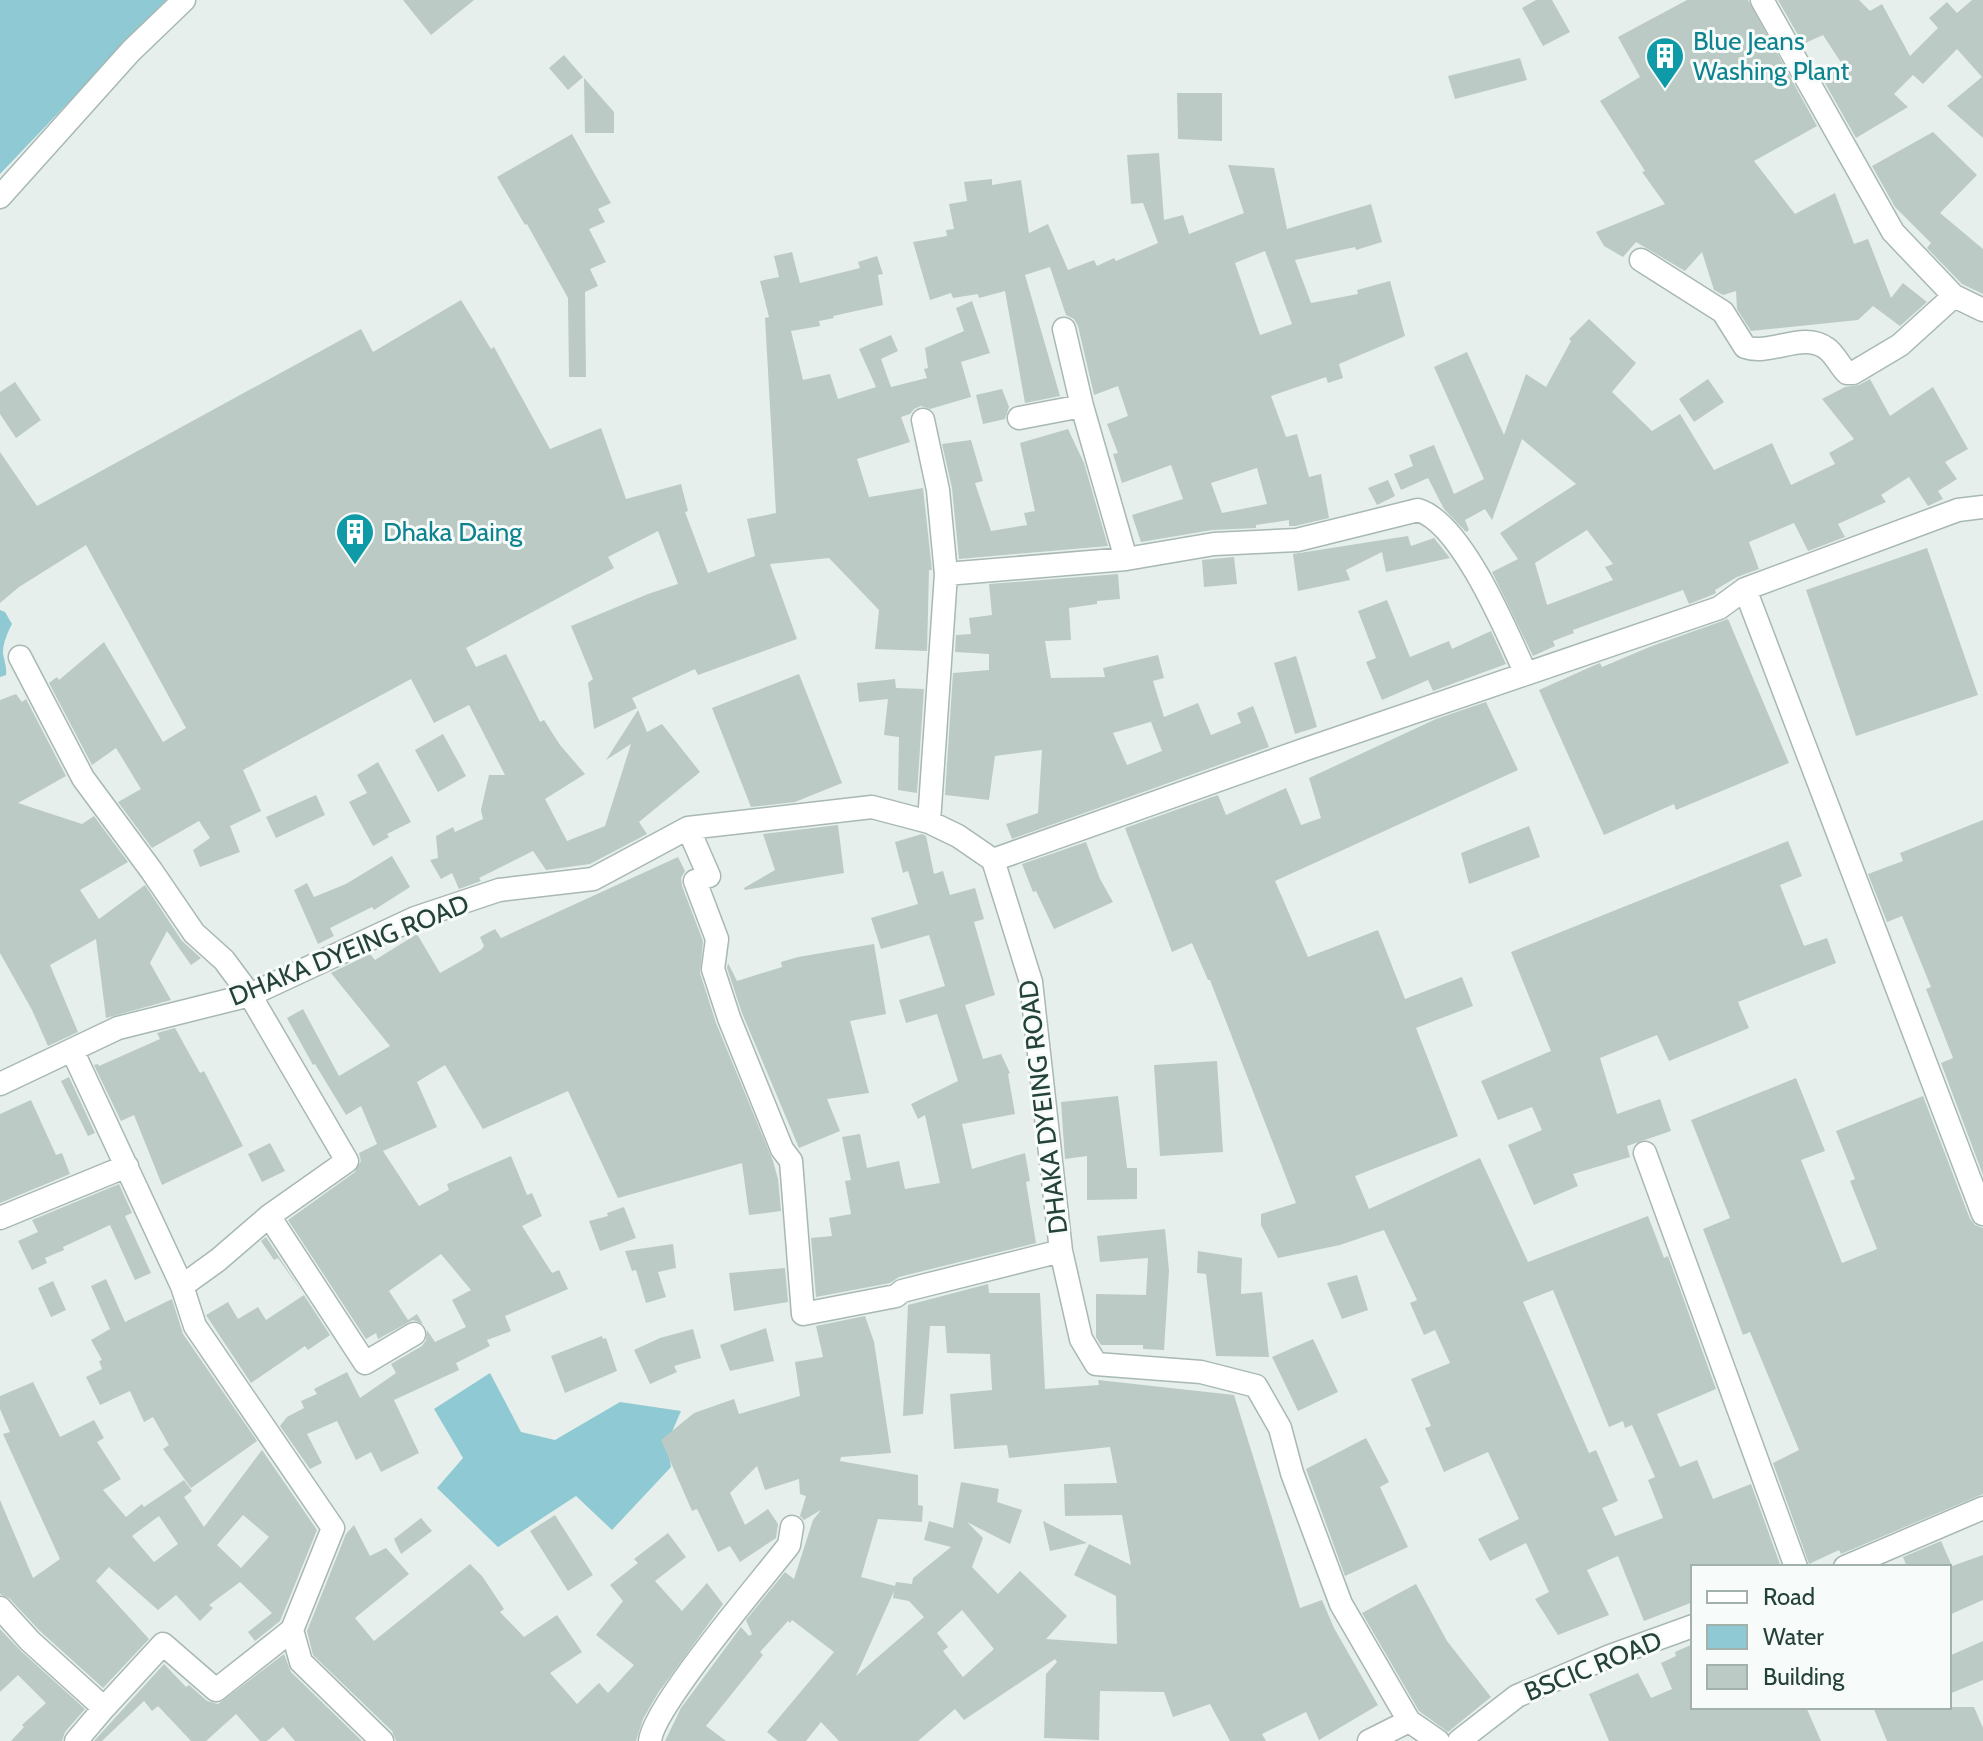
<svg xmlns="http://www.w3.org/2000/svg" width="1983" height="1741" font-family="Cabin,sans-serif">
<style>
.water{fill:#8ec9d4}
.building{fill:#bbcac4;fill-rule:evenodd}
.lines{fill:none;stroke-linecap:round;stroke-linejoin:round}
.street-casing{stroke:#a8b8b2;stroke-width:25}
.street{stroke:#fff;stroke-width:22}
.labels{text-anchor:middle;stroke-width:6;stroke-linejoin:round;paint-order:stroke}
.culture-label{font-size:26px;fill:#0d838f;stroke:#f7fbf9;text-anchor:start}
.street-label{font-size:26px;fill:#24423a;stroke:#f7fbf9}
</style>
<rect width="100%" height="100%" fill="#e6efeb"/>
<path class="water" d="M0,0H166L0,174Z
M0,610L5,612L12,624C8,632 3,642 3,653C4,661 7,666 6,675L0,677Z
M490,1373L521,1432L555,1440L620,1402L681,1411L667,1443L671,1467L612,1530L576,1496L498,1547L437,1488L463,1458L434,1409Z"/>
<path class="building" d="M403,0H474L431,35Z
M1536,0H1552L1570,32L1543,46L1522,8Z
M1687,0H1748L1817,126L1754,161L1795,214L1835,193L1854,244L1868,239L1891,298L1903,283L1927,302L1900,326L1873,306L1858,320L1751,331L1737,309L1736,291L1723,295L1714,290L1702,252L1685,271L1636,242L1623,257L1604,246L1596,232L1665,204L1642,172L1645,171L1600,101L1640,77L1618,37Z
M1778,0H1859L1870,11L1882,4L1910,56L1938,28L1929,18L1947,2L1957,13L1972,0H1983V138L1947,106L1982,77L1957,49L1923,84L1913,75L1894,94L1908,107L1856,138L1821,76L1842,64L1823,35L1803,44Z
M564,55L583,77L568,90L549,68Z
M1520,58L1527,80L1455,99L1448,76Z
M584,78L614,112V133H585Z
M1177,93H1222V141L1178,139Z
M1933,132L1977,175L1940,213L1983,249V294L1962,284L1927,248L1931,243L1895,207L1872,166Z
M572,134L611,203L598,209L605,222L589,229L606,262L590,269L598,286L585,292L586,377H569L568,298L527,224L525,225L497,177Z
M1159,153L1164,220L1183,215L1189,234L1244,213L1228,165L1274,168L1287,229L1371,204L1382,242L1356,250L1355,247L1295,260L1311,303L1358,294L1357,290L1390,281L1405,336L1339,364L1343,378L1328,383L1326,377L1271,396L1286,437L1297,434L1309,477L1321,474L1329,518L1295,526H1289V520L1256,525V528L1212,530L1141,542L1132,515L1183,499L1171,465L1122,483L1113,454L1118,453L1107,424L1128,416L1118,386L1094,395L1078,326L1074,319L1066,315L1050,267L1025,275L1060,396L1025,403L1005,291L979,298L978,294L953,298L951,293L930,300L913,242L947,236L946,230L954,229L949,204L967,201L964,182L992,179V185L1021,180L1029,233L1048,224L1068,270L1094,260L1097,266L1114,258L1116,261L1158,243L1143,203L1131,204L1127,155ZM1265,251L1292,324L1260,335L1235,263ZM1257,468L1267,504L1222,513L1211,483Z
M792,252L800,283L860,268L858,262L877,256L883,274L878,275L883,305L833,316L834,318L819,321L820,326L791,331L803,380L830,374L838,399L876,387L859,349L891,335L898,351L881,359L891,387L927,378L924,369L928,368L925,348L964,331L956,308L972,301L990,353L961,362L971,397L930,409L921,406L914,409L910,414L901,417L910,442L857,459L869,497L923,488L932,570H929L927,651L875,649L879,610L829,558L770,564L797,639L698,675L695,669L632,698L637,708L594,729L588,683L593,679L571,626L648,594L678,584L658,531L608,557L614,568L466,648L476,667L506,654L540,722L544,720L560,745L585,774L545,799L567,841L605,826L631,744L606,760L638,710L647,732L662,724L700,772L639,822L647,834L590,864L546,870L533,851L479,878L481,881L459,889L452,873L441,879L430,860L438,858L436,836L453,827L455,832L483,819L481,810L489,775H505L469,705L434,723L411,679L243,770L261,811L230,826L240,852L200,867L193,850L210,838L199,821L152,848L118,802L141,789L116,748L92,765L49,683L57,677L59,680L104,642L163,742L186,728L86,545L19,587L0,603V452L37,506L361,329L373,352L461,300L491,349L494,347L550,449L601,428L626,499L681,484L688,511L685,512L708,573L755,556L747,519L776,513L765,318L769,317L760,281L779,277L774,256Z
M1589,319L1636,363L1612,392L1652,431L1680,414L1714,470L1772,443L1791,485L1835,464L1829,453L1854,439L1822,399L1845,387L1859,385L1870,379L1890,416L1933,387L1968,449L1945,462L1957,479L1938,491L1943,499L1928,506L1909,477L1881,495L1886,502L1838,524L1845,537L1808,551L1794,523L1749,542L1759,569L1737,577L1715,590L1716,593L1712,595L1689,604L1683,590L1573,630L1574,633L1553,641L1555,646L1533,656L1492,572L1518,559L1500,533L1576,484L1522,439L1492,520L1485,509L1465,520L1469,530L1466,532L1444,509L1428,478L1401,490L1394,474L1413,466L1409,455L1434,445L1454,494L1484,479L1434,367L1467,352L1504,435L1526,374L1546,387L1571,341L1569,339ZM1587,530L1613,564L1605,567L1613,580L1547,605L1535,563Z
M1708,379L1724,402L1694,422L1679,399Z
M15,382L41,420L16,438L0,414V392Z
M1002,389L1009,407L1005,419L983,424L976,395Z
M1068,429L1084,463L1108,546L959,559L952,488L942,444L971,440L983,481L975,483L991,531L1027,525L1024,513L1035,511L1020,443Z
M1388,480L1395,496L1377,505L1368,488Z
M1408,536L1411,546L1434,538L1450,558L1386,572L1382,552L1346,570L1350,580L1298,591L1293,554Z
M1927,548L1978,695L1856,736L1806,590Z
M1234,557L1237,584L1204,587L1202,560Z
M1118,574L1120,599L1097,601V604L1069,608L1071,640L1045,641L1051,678L1105,677L1103,668L1158,655L1164,678L1153,681L1164,717L1198,703L1211,735L1241,723L1237,713L1253,706L1269,747L1012,839L1006,824L1038,813L1042,750L995,756L989,800L945,795L953,673L989,670V654L955,652L956,635L971,634L969,618L992,615L989,584ZM1157,720L1151,722L1162,751L1127,765L1113,733Z
M1387,600L1410,657L1449,641L1452,649L1491,631L1506,664L1433,691L1428,680L1382,700L1366,662L1376,658L1358,611Z
M1728,619L1789,763L1676,810L1674,804L1604,835L1539,690L1595,665L1600,663L1602,667L1652,646Z
M1296,656L1317,727L1295,734L1274,663Z
M799,674L842,783L795,802L751,807L712,708Z
M895,679L896,688L924,689L917,793L898,790L899,737L884,735L888,699L859,702L857,683Z
M16,694L22,702L26,699L66,776L18,803L82,824L94,816L128,862L80,890L99,919L145,885L182,941L201,958L191,965L167,931L150,963L171,1000L106,1018L96,939L50,965L78,1032L48,1046L32,1010L0,953V700Z
M1486,702L1518,770L1275,881L1308,957L1378,930L1405,999L1462,977L1473,1006L1416,1028L1458,1136L1355,1176L1369,1209L1480,1158L1528,1262L1648,1216L1664,1258L1668,1256L1716,1389L1657,1414L1680,1467L1697,1460L1713,1499L1751,1484L1781,1567H1693V1602L1644,1621L1618,1556L1587,1570L1609,1615L1558,1635L1535,1599L1549,1592L1526,1543L1490,1561L1478,1539L1519,1519L1488,1452L1444,1472L1425,1428L1431,1426L1411,1379L1450,1363L1435,1330L1424,1335L1410,1303L1417,1300L1384,1230L1340,1245L1278,1258L1261,1225V1214L1296,1203L1210,980H1208L1192,943L1172,952L1125,828L1218,795L1226,815L1286,788L1301,825L1321,818L1309,778L1436,719ZM1553,1290L1609,1427L1623,1421L1625,1428L1632,1425L1655,1477L1648,1480L1663,1518L1615,1536L1602,1508L1618,1501L1596,1450L1589,1453L1523,1302Z
M443,734L466,776L438,792L415,750Z
M378,762L411,822L387,834L389,837L373,846L349,802L367,793L357,775Z
M316,795L325,815L276,838L266,817Z
M1983,820V1175L1941,1063L1953,1058L1926,989L1931,987L1902,916L1887,922L1868,874L1903,861L1900,853Z
M838,825L844,873L745,890L744,888L775,870L763,834Z
M1529,826L1540,857L1469,884L1461,853Z
M922,834L926,836L934,874L943,871L950,895L975,888L984,919L974,922L995,995L965,1005L983,1059L1001,1054L1010,1073L1008,1074L1015,1114L962,1124L972,1169L1025,1153L1030,1181L1026,1182L1036,1243L899,1277L890,1283L816,1297L811,1238L832,1236L829,1218L851,1214L845,1181L851,1180L842,1137L860,1134L867,1168L899,1161L905,1189L940,1183L925,1115L918,1119L911,1104L958,1081L937,1014L906,1023L899,1000L945,986L929,935L881,949L871,918L918,904L908,871L903,873L895,842Z
M1788,841L1802,876L1780,885L1804,946L1827,938L1836,963L1738,1002L1749,1028L1669,1061L1657,1035L1600,1058L1617,1114L1660,1099L1671,1131L1627,1146L1630,1157L1573,1174L1578,1186L1534,1205L1508,1145L1542,1130L1532,1107L1498,1120L1481,1081L1551,1051L1511,952Z
M1086,842L1100,879L1113,902L1054,929L1036,891L1033,892L1022,864Z
M392,856L410,887L374,910L372,907L330,928L334,936L318,944L294,890L307,883L314,897L346,884Z
M678,857L685,871L681,878L682,886L703,941L700,973L716,1023L773,1161L778,1179L781,1211L749,1215L742,1163L618,1198L568,1091L483,1129L445,1065L417,1082L437,1127L383,1151L419,1206L449,1190L447,1184L511,1156L527,1195L532,1193L542,1216L522,1226L552,1273L559,1270L568,1289L505,1316L511,1331L487,1340L490,1346L456,1363L459,1370L394,1400L419,1453L381,1472L371,1452L356,1460L337,1421L307,1434L322,1463L310,1469L280,1426L287,1417L304,1408L301,1401L317,1394L314,1389L347,1372L360,1398L396,1373L391,1364L422,1346L426,1340L427,1330L435,1342L466,1327L452,1300L471,1290L441,1254L389,1291L408,1320L417,1314L423,1324L413,1320L378,1339L376,1333L366,1339L288,1220L355,1172L361,1161L359,1153L377,1144L361,1106L346,1115L315,1064L313,1065L287,1018L303,1009L339,1076L390,1046L331,973L370,954L375,960L417,934L440,973L481,950L484,946L480,937L495,929L501,938Z
M874,944L886,1014L850,1021L869,1093L827,1099L840,1131L799,1148L742,1013L727,968L728,963L737,981L782,967L781,962L798,957Z
M175,1028L200,1073L204,1071L243,1146L162,1185L134,1115L121,1121L94,1065L98,1064L99,1066L160,1039L157,1033Z
M1217,1061L1223,1152L1160,1156L1154,1065Z
M69,1077L95,1133L88,1136L61,1081Z
M1796,1078L1825,1151L1801,1160L1842,1263L1877,1249L1850,1181L1855,1179L1836,1131L1923,1096L1970,1219L1975,1225L1983,1228V1494L1841,1554L1839,1550L1809,1564L1773,1463L1799,1450L1750,1332L1743,1335L1703,1229L1730,1218L1691,1120Z
M1118,1096L1127,1168H1137V1199L1087,1200V1156L1065,1159L1061,1102Z
M31,1100L56,1155L62,1153L70,1174L0,1203V1114Z
M270,1143L285,1171L262,1182L248,1154Z
M119,1184L132,1213L125,1216L151,1273L135,1280L110,1225L63,1247L64,1250L45,1258L47,1263L32,1270L18,1241L38,1232L32,1220Z
M624,1207L636,1238L600,1251L589,1221L608,1216L607,1213Z
M1165,1229L1169,1271L1164,1350L1143,1349V1345H1101L1096,1337V1294L1146,1295L1148,1258L1100,1262L1097,1236Z
M266,1237L330,1335L308,1350L305,1346L251,1383L206,1315L228,1302L238,1319L258,1307L266,1320L304,1295L278,1258L274,1260L261,1241Z
M673,1244L676,1268L658,1272L666,1297L646,1303L636,1270L632,1271L625,1251Z
M1198,1251L1242,1258L1241,1294L1262,1292L1269,1357L1216,1356L1206,1274L1197,1273Z
M785,1268L788,1302L734,1311L729,1273Z
M1357,1275L1368,1310L1342,1319L1327,1283Z
M106,1279L125,1322L172,1299L183,1334L257,1441L191,1488L163,1449L169,1445L153,1417L144,1422L130,1391L100,1405L86,1377L102,1369L99,1361L102,1360L91,1340L110,1329L91,1286Z
M53,1281L66,1310L51,1317L38,1288Z
M988,1284L989,1293H1040L1045,1389L1099,1385L1098,1380L1234,1395L1300,1608L1322,1600L1334,1628L1378,1705L1319,1740L1306,1712L1262,1734L1266,1741H1230L1210,1704L1173,1717L1164,1692L1100,1691L1099,1740L1044,1738L1046,1674L1057,1662L1055,1659L964,1720L955,1709L918,1741H839L821,1722L806,1741H778L767,1732L834,1652L792,1620L790,1623L788,1621L760,1652L763,1655L706,1726L726,1741H665L681,1708L741,1627L749,1636L752,1634L746,1620L785,1572L794,1579L813,1520L821,1510L804,1520L800,1516L806,1496L800,1494L799,1479L765,1490L757,1466L730,1493L745,1525L768,1509L778,1524L776,1538L740,1562L730,1546L718,1552L697,1509L692,1511L661,1440L694,1413L734,1399L739,1414L800,1396L795,1362L823,1357L816,1326L865,1316L874,1342L891,1453L841,1457L840,1461L918,1475V1505L923,1506L922,1522L878,1519L861,1577L895,1586L896,1582L912,1584L913,1578L951,1547L924,1540L929,1521L953,1528L961,1482L999,1489L997,1502L1022,1510L1010,1544L967,1522L983,1538L972,1567L998,1594L1020,1571L1067,1616L1046,1639L1117,1644L1116,1596L1074,1575L1089,1544L1131,1565L1122,1515L1065,1516L1064,1484L1117,1483L1110,1447L1009,1458L1007,1445L954,1449L950,1394L992,1390L990,1354L947,1353L945,1326H930L923,1414L903,1416L908,1305ZM894,1591L893,1598L909,1601L924,1617L856,1676ZM962,1610L994,1649L963,1677L943,1651L948,1647L937,1633Z
M766,1328L774,1361L730,1371L720,1345Z
M693,1329L701,1358L674,1366L677,1372L650,1384L634,1350L660,1338Z
M602,1336L603,1339L606,1338L617,1371L565,1393L551,1356Z
M1313,1339L1338,1392L1298,1411L1272,1357Z
M33,1382L60,1437L94,1420L104,1438L97,1442L121,1479L103,1490L126,1517L142,1504L144,1507L184,1480L192,1491L184,1497L204,1527L262,1450L317,1530L280,1621L255,1641L248,1632L272,1613L240,1582L209,1605L213,1608L200,1621L176,1595L158,1610L109,1567L96,1581L149,1639L103,1688L40,1631L10,1599L0,1594V1500L33,1578L60,1559L3,1434L10,1432L0,1409V1396ZM243,1515L269,1537L241,1568L217,1545ZM159,1516L178,1544L154,1562L132,1536Z
M1366,1438L1389,1482L1380,1487L1408,1547L1345,1576L1306,1469Z
M555,1515L593,1575L568,1591L530,1531Z
M421,1518L432,1531L401,1554L394,1539Z
M1043,1521L1087,1543L1050,1551Z
M354,1525L370,1556L386,1548L409,1574L355,1618L374,1641L470,1564L482,1576L504,1609L500,1612L524,1637L557,1615L582,1652L550,1673L577,1704L599,1683L608,1693L634,1665L596,1635L623,1601L610,1585L638,1563L634,1559L668,1533L686,1557L655,1581L682,1611L707,1583L723,1604L658,1693L643,1719L636,1741H396L392,1731L313,1655L307,1631L346,1534Z
M1941,1541L1952,1566L1983,1555V1600L1949,1615L1950,1567H1907L1903,1557Z
M1416,1584L1447,1641L1491,1697L1448,1732L1419,1711L1362,1613Z
M0,1629L21,1651L85,1709L65,1732L62,1741H11L24,1727L22,1725L46,1703L18,1675L0,1692Z
M1983,1641V1680L1949,1694V1656Z
M1693,1644V1707H1806L1821,1741H1609L1589,1694L1638,1673L1651,1698L1672,1689L1661,1663L1676,1656L1675,1652Z
M284,1654L291,1672L362,1741H295L283,1727L267,1741H260L236,1714L206,1741H191L158,1706L152,1711L144,1701L102,1741H94L164,1664L186,1687L189,1685L207,1701L218,1704Z
M1873,1707H1974L1983,1728V1741H1887Z"/>
<g class="lines">
<defs>
<path id="street" d="M1762,0L1893,232L1954,296L1983,310
M0,197L131,51L184,0
M1641,260L1723,312L1745,347C1770,356 1803,331 1826,348C1835,354 1839,365 1847,373H1853L1900,345L1954,296
M1064,329L1082,406L1126,559
M1019,418L1082,406
M923,420L938,490L946,574L929,822
M946,574L1126,559L1214,544L1297,540L1418,510C1462,523 1507,633 1526,674
M1745,589L1983,1214
M20,657L83,778L151,870L194,933L224,960L250,995L347,1161L269,1216L218,1260L182,1286
M688,828L709,876L695,881L717,939L713,969L729,1018L782,1149L791,1161L803,1314L896,1296L902,1291L1061,1251
M993,860L1306,749L1719,608L1745,589L1958,510L1983,507
M72,1050L182,1286L195,1326L333,1528L292,1630L301,1662L382,1741
M0,1084L118,1028L250,995L415,918L499,890L593,879L688,828L872,807L929,822L958,836L993,860L1031,982L1061,1251L1081,1339L1096,1364L1201,1372L1256,1386L1280,1428L1292,1473L1341,1604L1409,1721L1438,1741
M1645,1153L1796,1567
M269,1216L365,1363L414,1334
M0,1218L127,1166
M1845,1567L1983,1508
M0,1608L30,1641L104,1708L163,1644L216,1690L292,1630
M76,1741L104,1708
M650,1741C653,1707 762,1580 789,1545L792,1527
M1369,1741L1409,1721
M1459,1741L1517,1696L1610,1656L1693,1626"/>
</defs>
<use href="#street" class="street-casing"/>
<use href="#street" class="street"/>
</g>
<defs>
<symbol id="building-pin" viewBox="-11 -11 22 30"><path d="M0 17L-7.5 6A9.5 9.5 0 1 1 7.5 6Z" fill="#0f9aa8" stroke="#f7fbf9"/><path d="M-4-6H4V6H1V3H-1V6H-4ZM-2.5-4.3h1.7v1.8h-1.7ZM.8-4.3h1.7v1.8H.8ZM-2.5-1h1.7V.8h-1.7ZM.8-1h1.7V.8H.8Z" fill="#fff"/></symbol>
</defs>
<g fill-rule="evenodd">
<use href="#building-pin" x="1643" y="34" width="44" height="60"/>
<use href="#building-pin" x="333" y="510" width="44" height="60"/>
</g>
<g class="labels">
<g class="culture-label">
<text x="1693" y="50">Blue Jeans<tspan x="1693" dy="30">Washing Plant</tspan></text>
<text x="383" y="541">Dhaka Daing</text>
</g>
<g class="street-label">
<text transform="translate(349 950) rotate(-22)" y="9">DHAKA DYEING ROAD</text>
<text transform="translate(1043 1107) rotate(-97)" y="9">DHAKA DYEING ROAD</text>
<text transform="translate(1593 1666) rotate(-22)" y="9">BSCIC ROAD</text>
</g>
</g>
<rect x="1691" y="1565" width="260" height="144" fill="#f7fbf9" stroke="#a3b1ad" stroke-width="2"/>
<rect x="1707" y="1591" width="40" height="12" fill="#ffffff" stroke="#a3b1ad" stroke-width="2"/>
<text x="1763" y="1605" font-size="24" fill="#24423a">Road</text>
<rect x="1707" y="1625" width="40" height="24" fill="#8ec9d4" stroke="#a3b1ad" stroke-width="2"/>
<text x="1763" y="1645" font-size="24" fill="#24423a">Water</text>
<rect x="1707" y="1665" width="40" height="24" fill="#bbcac4" stroke="#a3b1ad" stroke-width="2"/>
<text x="1763" y="1685" font-size="24" fill="#24423a">Building</text>
</svg>
